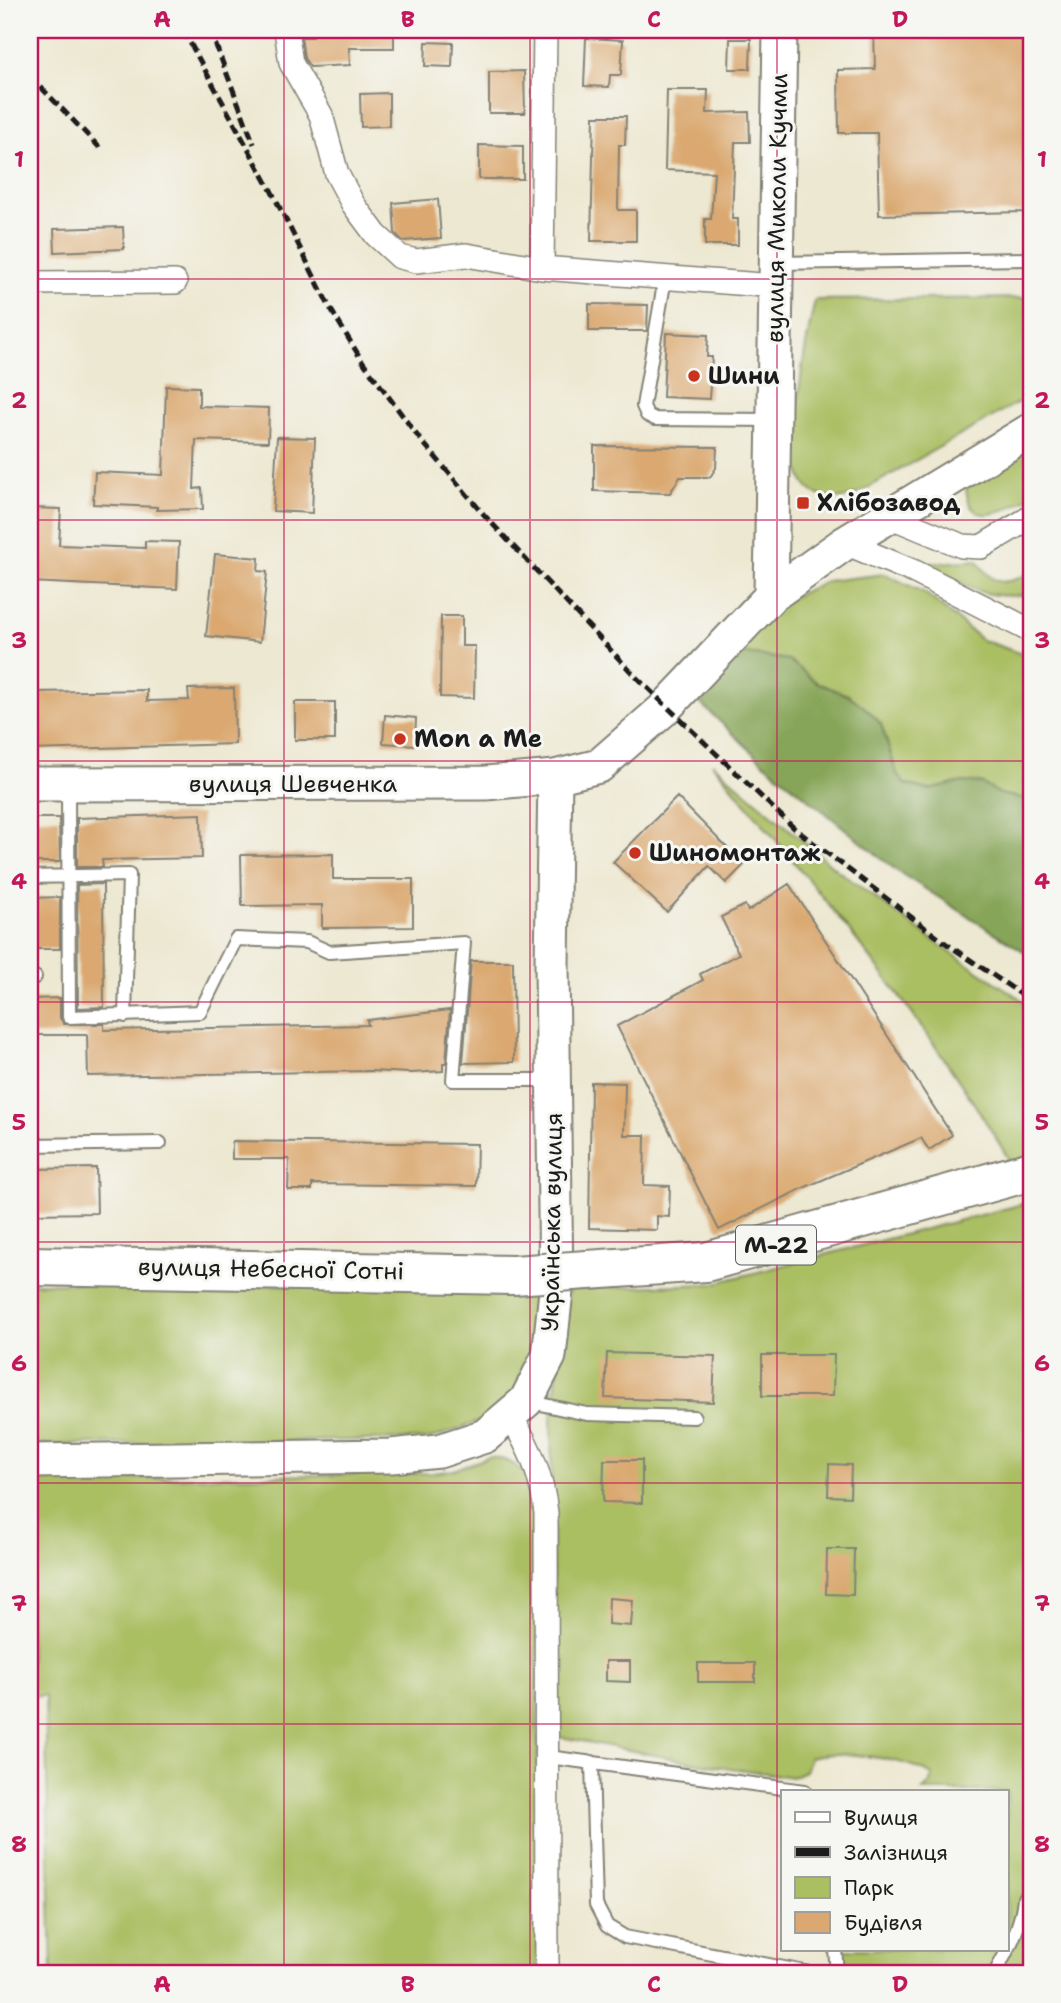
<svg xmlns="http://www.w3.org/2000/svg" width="1061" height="2003" font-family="'Shantell Sans',sans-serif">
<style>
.green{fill:#aabe62;stroke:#636d3f;stroke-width:2}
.forest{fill:#87a558;stroke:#52603a;stroke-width:2}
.building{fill:#daa870}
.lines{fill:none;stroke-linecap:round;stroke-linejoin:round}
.lane-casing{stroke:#848276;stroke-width:16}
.street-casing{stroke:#848276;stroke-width:26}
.secondary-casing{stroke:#848276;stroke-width:37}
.highway-casing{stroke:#848276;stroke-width:42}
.lane{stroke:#fff;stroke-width:12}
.street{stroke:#fff;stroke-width:23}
.secondary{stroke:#fff;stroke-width:33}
.highway{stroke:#fff;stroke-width:38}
.rail{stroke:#1c1c1c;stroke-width:5;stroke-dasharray:10 5;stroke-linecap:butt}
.highway-bridge-casing{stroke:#848276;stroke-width:42;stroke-linecap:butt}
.highway-bridge{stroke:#fff;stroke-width:38}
.grid{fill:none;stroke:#c2185b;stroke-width:2;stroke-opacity:0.55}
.poi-dot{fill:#c8321e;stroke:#f6f6f2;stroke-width:2.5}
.labels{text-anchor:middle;stroke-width:6;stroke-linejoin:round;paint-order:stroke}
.shield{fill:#f6f6f2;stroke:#5d5d5c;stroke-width:2}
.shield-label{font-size:23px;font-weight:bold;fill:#1c1c1c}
.street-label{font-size:24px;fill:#1c1c1c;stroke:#f6f6f2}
.poi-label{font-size:24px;font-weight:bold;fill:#1c1c1c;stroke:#f6f6f2;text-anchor:start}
.neatline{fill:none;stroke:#c2185b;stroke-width:2.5}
.grid-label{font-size:23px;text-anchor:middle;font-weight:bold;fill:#c2185b}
</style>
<rect width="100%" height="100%" fill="#f6f6f2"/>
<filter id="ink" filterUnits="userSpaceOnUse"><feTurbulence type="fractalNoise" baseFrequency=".0143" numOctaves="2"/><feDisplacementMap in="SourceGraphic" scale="14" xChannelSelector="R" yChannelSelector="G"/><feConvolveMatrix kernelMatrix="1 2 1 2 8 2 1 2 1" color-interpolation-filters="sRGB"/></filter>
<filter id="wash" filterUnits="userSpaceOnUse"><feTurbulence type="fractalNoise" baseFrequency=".00686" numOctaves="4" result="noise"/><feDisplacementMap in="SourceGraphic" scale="28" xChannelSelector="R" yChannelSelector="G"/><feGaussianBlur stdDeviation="1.57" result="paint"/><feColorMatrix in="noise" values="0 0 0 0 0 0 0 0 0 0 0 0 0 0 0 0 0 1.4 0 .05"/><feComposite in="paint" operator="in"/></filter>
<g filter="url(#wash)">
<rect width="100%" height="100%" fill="#ede8d1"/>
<path class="green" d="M1031,298V395L855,495C835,502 809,499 801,476C787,439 806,341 815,300Z
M1031,447V496C1008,509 969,533 966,488Z
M977,560C994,588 1003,585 1031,573V594C982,601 967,586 925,564Z
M885,574L925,593L982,640L1031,657V800L1000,794L981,783L962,782L929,790L905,784L897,774L881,724L850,696L817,683L789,660L726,651L770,608L826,581Z
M712,763L837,870L941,946L1031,1006V1163L1014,1168C928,1022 821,893 712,763Z
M1031,1202V1973H845L841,1949H1007V1791H922L931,1783L932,1775C908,1759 838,1749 810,1757L805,1771L792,1777L696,1763L555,1736L551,1418L569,1289L711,1284Z
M30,1283L539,1287C539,1337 533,1388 486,1417C470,1427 448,1432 430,1439L30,1445Z
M489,1457C513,1458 529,1474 537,1495L538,1973H52L45,1696H30V1480L432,1473L453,1470Z"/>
<path class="forest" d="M726,651L789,660L817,683L850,696L869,711L881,724L897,774L905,784L929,790L962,782L981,783L1000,794L1031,800V956L897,871L764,763L698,701L692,692Z"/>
<g id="blocks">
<path class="building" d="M312,30H394V48H349L350,65L310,67L304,58L301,37H313Z
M874,30H1031V212L879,215L877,133H839L838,70L875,69Z
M586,38L623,40L621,75H610L609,87L584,86Z
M730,39H751L750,69H729Z
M426,42L453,43L452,67L425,66Z
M524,71L525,113H489V72Z
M667,90H708L707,113L749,112L750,142H735L732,219H738V245H705V219H711L714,172L665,170Z
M389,93V126L361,127L360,94Z
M594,116H626L625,145H619L618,210H636V241H591Z
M479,145L523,146V179H479Z
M438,199L441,238L403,241L395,233L393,203Z
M123,227L124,249L55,252L54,229Z
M589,304L648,305L647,331H589Z
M666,333L708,335L707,357H712L709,399L663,397Z
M166,386L199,387V406L269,408L268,442L196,440L194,489L202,488L203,509L157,510V507L93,504L95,472L163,475Z
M277,437L315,438L312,513L273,511Z
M594,446L717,447L716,468L710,477H680L670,493L594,491Z
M30,508L61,509L59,545L145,548V541L179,542L177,589L30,582Z
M215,554L259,558L258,571L267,572L260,642L206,636Z
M441,616H462V646H475L474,698L440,697Z
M234,688L235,744L30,750V705H35V692L147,690V701L189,700L188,689Z
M295,702H335V740H295Z
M385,715L416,718L415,745L383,743Z
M677,797L744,865L726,883L709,866L667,912L613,862Z
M201,814L202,858L102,860L103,867H77V818Z
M30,818H59L60,862H30Z
M333,854V879H413V927L322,928V905L242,906L241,855Z
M103,884L104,1007L78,1008L77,885Z
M789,884L952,1135L929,1150L921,1138L801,1189L719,1230L617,1026L703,980L700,974L739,954L721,917L745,905L748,911Z
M60,897V949H30V898Z
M471,961H513L514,1062L463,1063Z
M60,998V1018L64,1024H104V1030L368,1025L367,1020L450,1010L446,1063H443V1071L411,1073L370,1071L88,1076L87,1035H30V999Z
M591,1082L625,1083L624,1135H645L644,1185L670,1186L669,1217L657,1216V1230L589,1228Z
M232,1141L477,1144L476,1186L312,1184V1190H288L289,1159H232Z
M96,1168L97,1213L30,1214V1169Z
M607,1353L715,1356L713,1402L605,1398Z
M762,1355H834L833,1396H762Z
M604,1460H642V1503L603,1502Z
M829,1464L851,1465L850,1497L828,1496Z
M827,1549H854L853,1595L826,1594Z
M609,1598L633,1600L631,1626L608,1624Z
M606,1661H630V1682L606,1681Z
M698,1663H755V1682H698Z"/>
</g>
</g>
<g filter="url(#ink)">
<use href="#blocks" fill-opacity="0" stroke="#848276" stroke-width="2"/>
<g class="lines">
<defs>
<path id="lane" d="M776,263L1031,259
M665,278L643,406L647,415L655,419L773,420
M68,785L69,1017L200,1012L236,939L307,942L329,952L464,943L453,1080H552
M30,877L129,875L125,1016
M30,977H35
M30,1145L160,1143
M526,1401L587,1414L694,1417
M548,1757L805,1791
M592,1762L596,1905L607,1926L625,1937L810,1973
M835,1949L837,1973
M995,1973C1009,1948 1021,1927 1024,1898"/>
<path id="street" d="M286,30L291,63L321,115L337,174L353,204L376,235L400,257L416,261L466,255L542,268L776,286
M542,268L545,30
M30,283L175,282
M889,516L962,546L981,547L1031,517
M845,543L915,572L1031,631
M511,1417C530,1448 542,1476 546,1513L547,1973"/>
<path id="secondary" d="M771,596L780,30
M30,784L486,783L555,777L599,766L663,710L771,596L845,543L1031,430
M30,1461L391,1456L439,1451L485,1436L526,1401L549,1356L556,1291L552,965L555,777"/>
<path id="highway" d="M30,1266L513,1275"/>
</defs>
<use href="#lane" class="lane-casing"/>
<use href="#street" class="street-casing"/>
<use href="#secondary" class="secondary-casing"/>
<use href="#highway" class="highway-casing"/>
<use href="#lane" class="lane"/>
<use href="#street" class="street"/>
<use href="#secondary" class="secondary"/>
<use href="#highway" class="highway"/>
<path class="rail" d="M183,30L271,190L330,308L361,359L416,434L486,517L636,677L794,828L944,942L1031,1001
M210,30L254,144
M30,76L102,150"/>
<defs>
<path id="highway-bridge" d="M513,1275L706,1262L1031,1171"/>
</defs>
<use href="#highway-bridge" class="highway-bridge-casing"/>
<use href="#highway-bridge" class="highway-bridge"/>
</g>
</g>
<path class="grid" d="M284,30V1973M530,30V1973M777,30V1973M30,279H1031M30,520H1031M30,761H1031M30,1002H1031M30,1242H1031M30,1483H1031M30,1724H1031"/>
<g class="poi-dot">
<circle cx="694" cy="376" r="7"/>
<rect x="796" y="496" width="14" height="14" rx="3.5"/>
<circle cx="400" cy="739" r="7"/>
<circle cx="635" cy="853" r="7"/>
</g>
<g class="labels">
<rect class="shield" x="736" y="1225.5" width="80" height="39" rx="5"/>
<g class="shield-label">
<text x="776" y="1253">М-22</text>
</g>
<g class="street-label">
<text transform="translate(777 208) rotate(-89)" y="8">вулиця Миколи Кучми</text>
<text x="293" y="792">вулиця Шевченка</text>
<text transform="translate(552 1222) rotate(-89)" y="8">Українська вулиця</text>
<text transform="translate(271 1269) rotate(1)" y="8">вулиця Небесної Сотні</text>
</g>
<g class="poi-label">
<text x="708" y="384">Шини</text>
<text x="817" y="511">Хлібозавод</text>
<text x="414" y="747">Mon a Me</text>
<text x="649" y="861">Шиномонтаж</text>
</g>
</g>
<rect width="1061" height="2003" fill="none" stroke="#f6f6f2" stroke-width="77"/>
<rect x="781" y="1790" width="228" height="161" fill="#f6f6f2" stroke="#9f9f9c" stroke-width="2"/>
<rect x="795" y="1812" width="35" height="10" fill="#ffffff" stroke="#9f9f9c" stroke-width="2"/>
<text x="844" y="1825" font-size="21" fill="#1c1c1c">Вулиця</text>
<rect x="795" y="1847" width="35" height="10" fill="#1c1c1c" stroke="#9f9f9c" stroke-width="2"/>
<text x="844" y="1860" font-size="21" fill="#1c1c1c">Залізниця</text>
<rect x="795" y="1877" width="35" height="21" fill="#aabe62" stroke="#9f9f9c" stroke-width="2"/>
<text x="844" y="1895" font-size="21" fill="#1c1c1c">Парк</text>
<rect x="795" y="1912" width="35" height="21" fill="#daa870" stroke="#9f9f9c" stroke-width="2"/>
<text x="844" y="1930" font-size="21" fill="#1c1c1c">Будівля</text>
<rect x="38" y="38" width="985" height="1927" class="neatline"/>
<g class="grid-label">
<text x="162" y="27">A</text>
<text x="408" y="27">B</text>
<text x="654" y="27">C</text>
<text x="900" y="27">D</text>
<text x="19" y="167">1</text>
<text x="1042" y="167">1</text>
<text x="19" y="408">2</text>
<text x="1042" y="408">2</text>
<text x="19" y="648">3</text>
<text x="1042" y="648">3</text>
<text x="19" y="889">4</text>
<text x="1042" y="889">4</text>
<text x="19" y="1130">5</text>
<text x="1042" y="1130">5</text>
<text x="19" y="1371">6</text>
<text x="1042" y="1371">6</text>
<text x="19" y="1611">7</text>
<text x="1042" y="1611">7</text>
<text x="19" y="1852">8</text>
<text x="1042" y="1852">8</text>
<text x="162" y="1992">A</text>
<text x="408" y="1992">B</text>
<text x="654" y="1992">C</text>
<text x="900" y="1992">D</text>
</g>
</svg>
